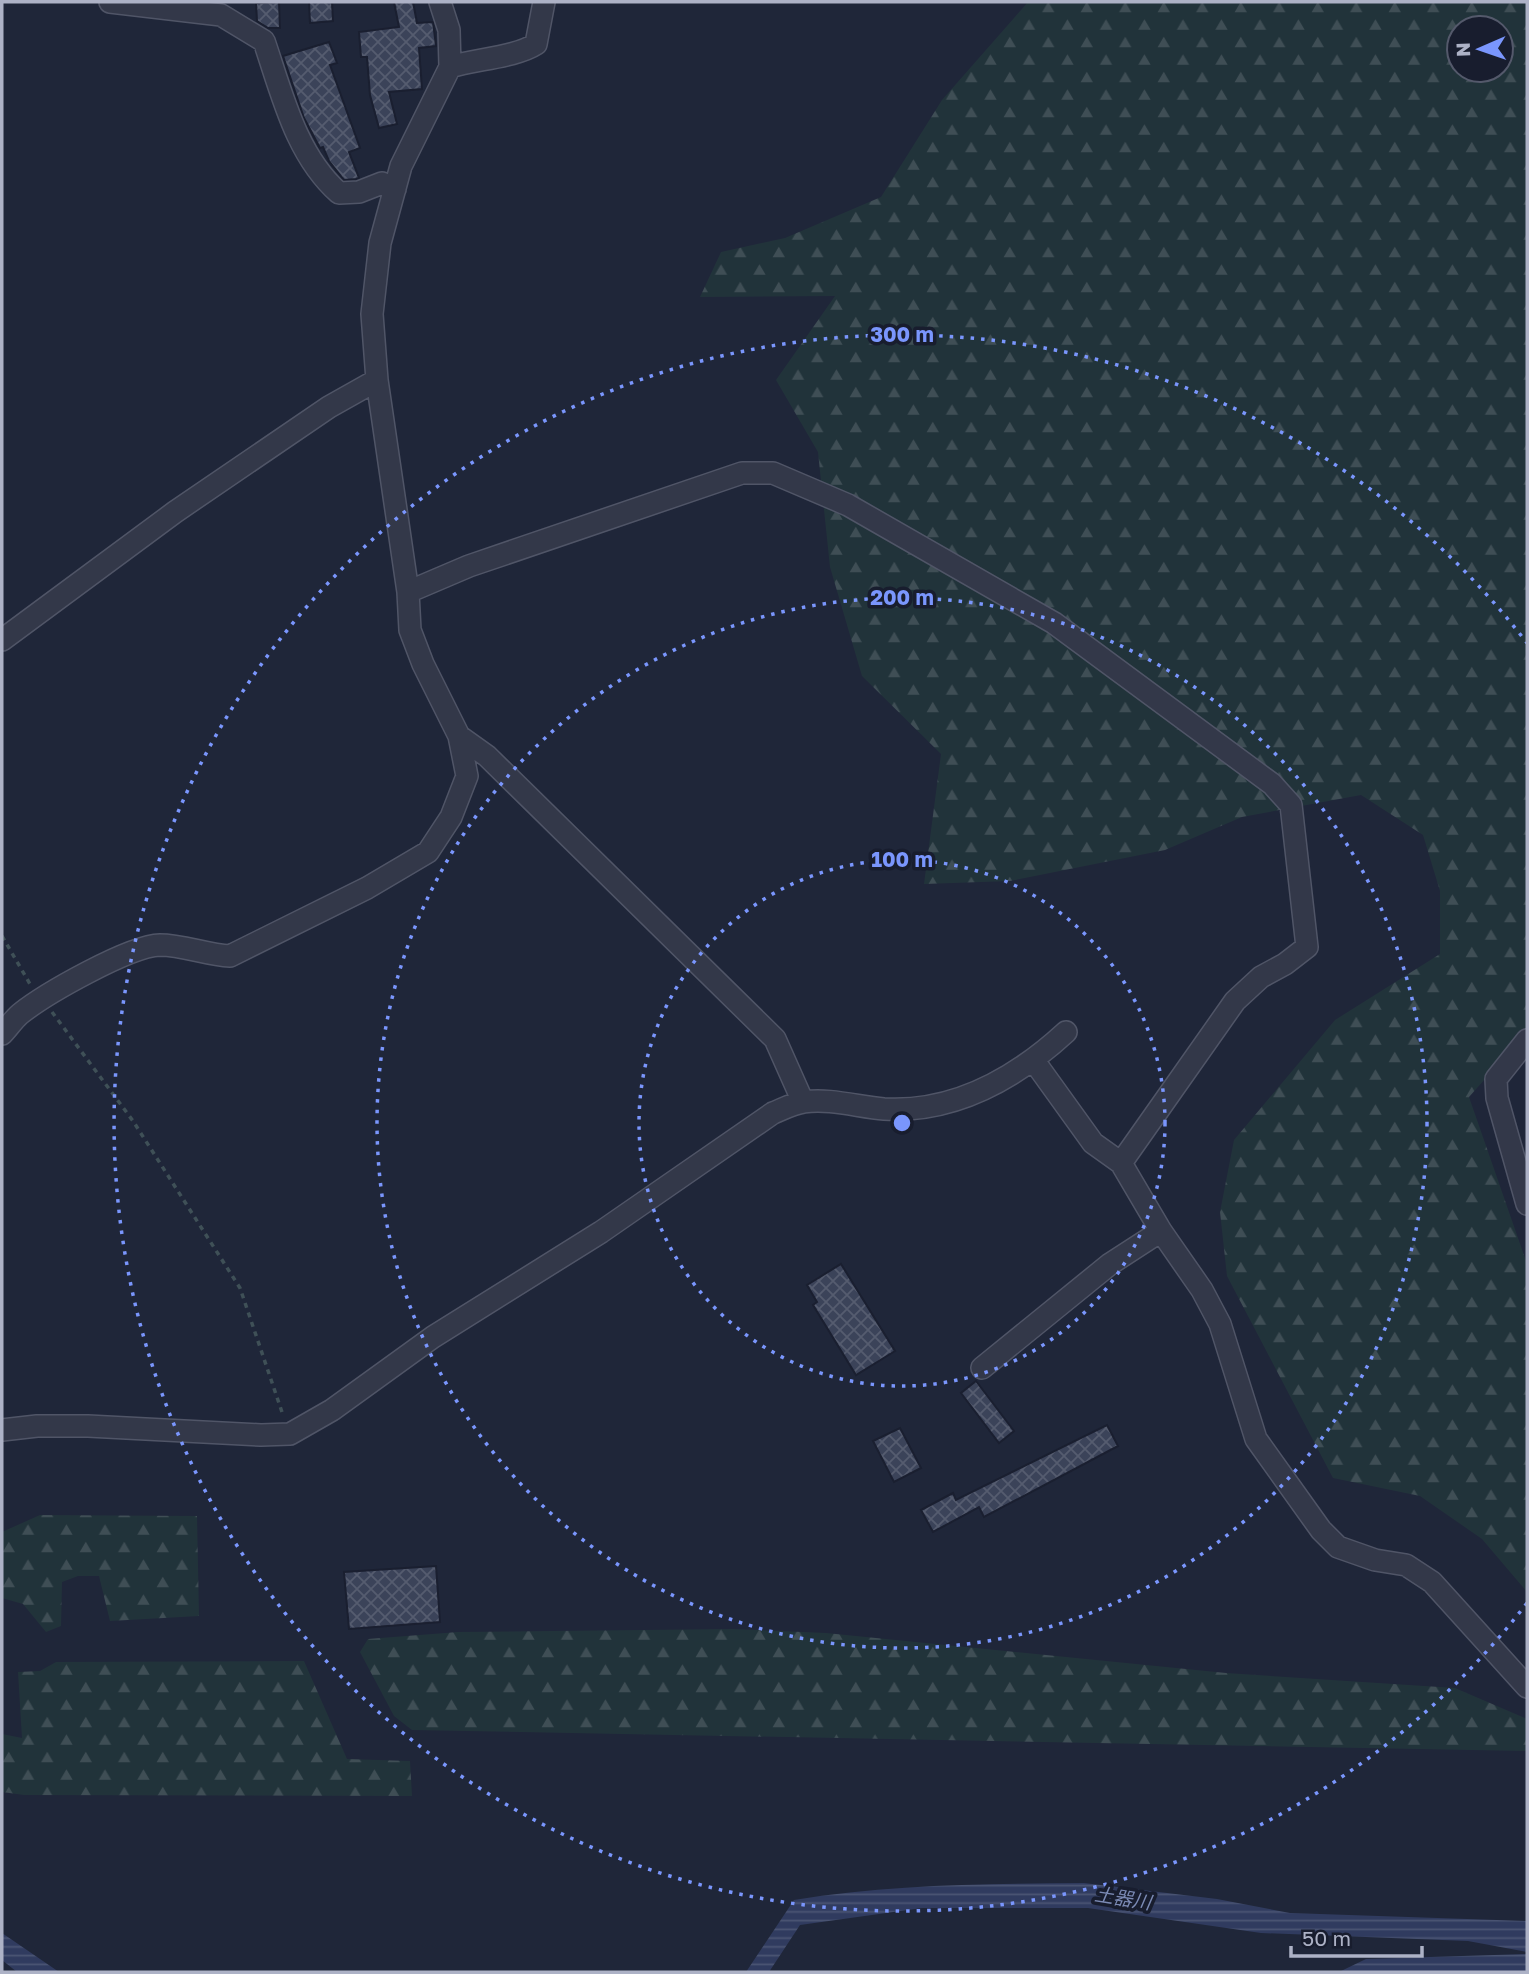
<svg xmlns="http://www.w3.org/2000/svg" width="1529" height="1974" font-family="'Golos Text','Noto Sans JP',sans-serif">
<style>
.forest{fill:url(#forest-firs);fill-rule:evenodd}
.water{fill:url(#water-rules)}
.building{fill:url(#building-cross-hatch);stroke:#1a1f30;stroke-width:2}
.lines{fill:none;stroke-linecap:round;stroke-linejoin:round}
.minor-casing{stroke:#505567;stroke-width:24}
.path{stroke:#3f5057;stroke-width:3.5;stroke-dasharray:5 5;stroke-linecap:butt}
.minor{stroke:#333849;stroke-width:21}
.ring{fill:none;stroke:#7a96fd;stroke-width:3.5;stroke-dasharray:3.5 7}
.labels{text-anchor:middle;stroke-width:7;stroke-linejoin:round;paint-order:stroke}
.water-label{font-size:19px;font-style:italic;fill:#7b8ab4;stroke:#181d2e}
.centre{fill:#7a96fd;stroke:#181d2e;stroke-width:3.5}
.ring-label{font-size:21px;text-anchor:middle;font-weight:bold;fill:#7a96fd;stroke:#181d2e;stroke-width:7;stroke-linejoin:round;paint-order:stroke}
</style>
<defs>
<pattern id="forest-firs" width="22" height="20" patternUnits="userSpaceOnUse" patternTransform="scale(1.75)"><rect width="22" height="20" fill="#21333a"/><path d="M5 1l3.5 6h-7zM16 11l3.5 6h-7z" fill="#3f4e55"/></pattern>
<pattern id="water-rules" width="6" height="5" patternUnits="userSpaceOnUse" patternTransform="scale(1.75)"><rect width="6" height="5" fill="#303b5f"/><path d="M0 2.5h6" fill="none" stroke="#4b5574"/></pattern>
<pattern id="building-cross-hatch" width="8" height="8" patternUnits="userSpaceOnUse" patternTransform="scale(1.75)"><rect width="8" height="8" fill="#3b4359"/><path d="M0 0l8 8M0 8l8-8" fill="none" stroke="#555c6f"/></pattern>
</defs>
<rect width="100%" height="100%" fill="#1f2639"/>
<path class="forest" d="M1028,2H1527V1032L1469,1097L1527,1264V1592L1482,1539L1420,1496L1333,1478L1227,1276L1220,1212L1234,1140L1335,1020L1440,954V891L1423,835L1361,795L1242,817L1165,850L1010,881L924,884L941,754L862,676L830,567L818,452L776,380L835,296L700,297L721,252L785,238L881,197L942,100ZM1459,28H1501V70H1459Z
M40,1515L197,1516L199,1616L110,1621L99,1576H78L62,1582L61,1626L46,1632L23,1604L2,1598V1532Z
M732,1629L826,1633L1226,1673L1455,1688L1527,1719V1751L412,1730L394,1716L360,1652L368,1639L458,1632Z
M304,1661L347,1759L410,1761L412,1796L24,1795L2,1792V1734L22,1738L18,1672L40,1671L56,1662Z"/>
<path class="water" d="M1084,1883L1217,1899L1290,1913L1527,1921V1952L1468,1941L1261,1933L1088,1908H922L800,1925L769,1972H746L794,1900C890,1884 987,1884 1084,1883Z
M2,1933L59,1972H17L2,1960Z
M1527,1954V1972H1339L1366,1959Z"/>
<path class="building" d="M279,2L280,28H268L257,21L256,3Z
M309,2H332L333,21L310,23Z
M394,2H413L417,23L433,22L436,46L419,48L422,89L389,92L397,124L379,128L370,95L367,57H361L359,32L399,27Z
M329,42L337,63L330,65L360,148L349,152L359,178L356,179L344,180L329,161L323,147L320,148L304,118L283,56Z
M841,1264L895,1351L856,1375L813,1305L817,1302L807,1285Z
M976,1381L1014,1431L999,1443L961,1393Z
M1107,1425L1118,1446L984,1517L979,1507L933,1532L921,1510L953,1493L956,1500Z
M900,1428L921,1468L894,1482L873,1441Z
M436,1566L440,1622L349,1629L344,1572Z"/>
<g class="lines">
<defs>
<path id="minor" d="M110,2L221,15L264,41C282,94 296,155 339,193L359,192L382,183L395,189
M440,2L449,30L450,67L401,166L380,243L372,314L377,380L408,592L410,630L423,664L459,736L487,756L775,1039L803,1102
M450,67C476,59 516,57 536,44L544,2
M408,592L469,566L742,473H773L848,505L1054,623L1272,784L1291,805L1307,947L1285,964L1261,977L1235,1001L1121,1163
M2,640L175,512L329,407L377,380
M2,1034C8,1028 13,1020 20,1014C45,994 129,946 160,945C183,945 207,955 230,956L367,888L428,852L451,817L467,776L459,736
M1527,1040L1496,1079L1497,1098L1527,1204
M1034,1061L1093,1143L1121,1163L1161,1231L1202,1290L1220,1324L1256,1439L1321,1530L1338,1547L1375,1560L1406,1565L1432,1582L1527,1687
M982,1368L1110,1264L1161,1231
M2,1430L37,1426H88L261,1435L290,1434L332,1410L433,1337L601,1232L773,1113C783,1109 794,1103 804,1102C829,1098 859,1107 884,1109C954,1113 1016,1078 1066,1032"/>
</defs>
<use href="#minor" class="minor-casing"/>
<path class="path" d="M2,936L30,984
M52,1012L133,1121L240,1288L283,1415"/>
<use href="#minor" class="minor"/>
</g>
<g class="ring">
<circle cx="902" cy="1123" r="263"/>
<circle cx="902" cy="1123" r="525"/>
<path d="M1527 1603A788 788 0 1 1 1527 643"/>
</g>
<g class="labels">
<g class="water-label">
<text transform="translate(1123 1898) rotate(9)" y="7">土器川</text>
</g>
</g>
<circle cx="902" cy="1123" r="10" class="centre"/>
<g class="ring-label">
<text x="902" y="342">300 m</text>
<text x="902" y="605">200 m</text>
<text x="902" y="867">100 m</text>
</g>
<rect width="1529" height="1974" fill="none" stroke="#adb2c6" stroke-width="7"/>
<g transform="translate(1480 49) rotate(268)"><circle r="33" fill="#181d2e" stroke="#54596b" stroke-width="2"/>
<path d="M0-5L12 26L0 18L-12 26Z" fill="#7a96fd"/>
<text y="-10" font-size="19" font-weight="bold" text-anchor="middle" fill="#adb2c6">N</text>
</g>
<path d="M1291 1946v10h131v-10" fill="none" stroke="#adb2c6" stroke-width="3.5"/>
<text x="1302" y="1946" font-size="21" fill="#adb2c6" stroke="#181d2e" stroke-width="5" paint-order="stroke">50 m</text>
</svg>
